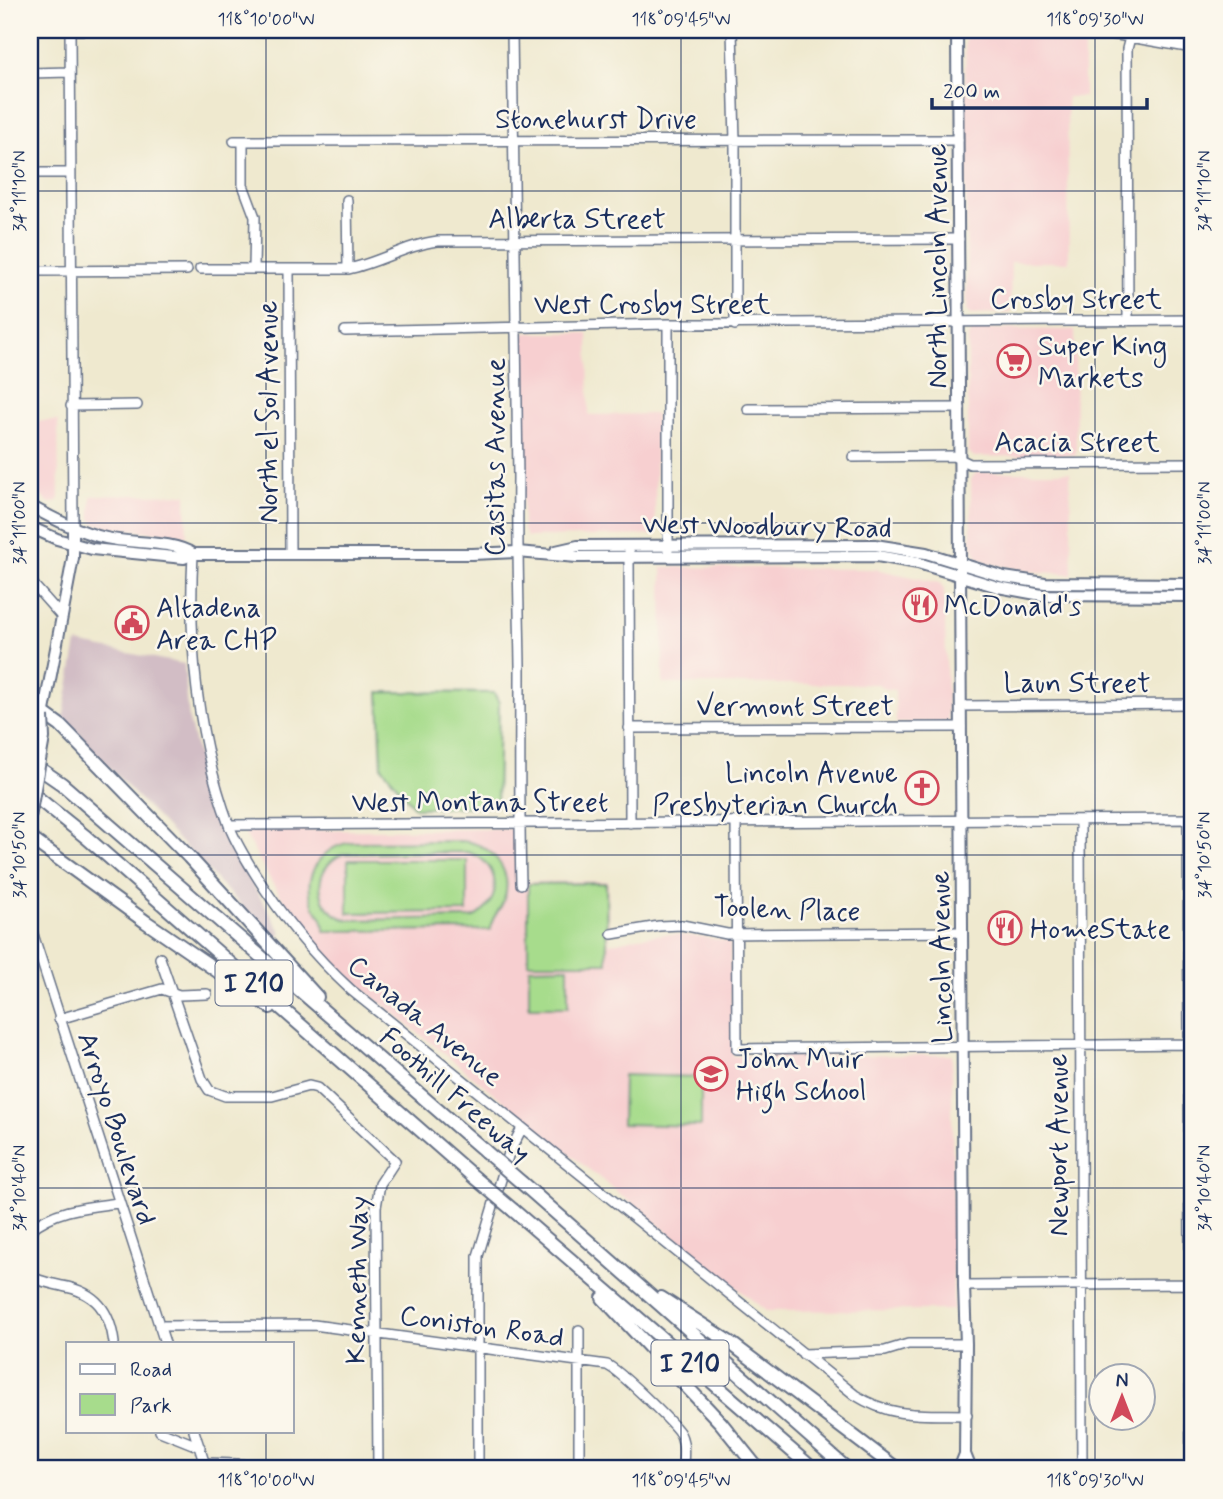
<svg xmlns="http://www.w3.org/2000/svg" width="1223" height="1499" font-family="Mynerve,sans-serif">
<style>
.built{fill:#f7cfd0}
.industrial{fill:#d2bdc5}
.green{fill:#a7dc8c;stroke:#618675;stroke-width:2;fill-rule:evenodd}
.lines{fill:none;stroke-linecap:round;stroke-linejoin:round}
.minor-casing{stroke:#657086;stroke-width:12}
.major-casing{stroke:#657086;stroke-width:14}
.highway-casing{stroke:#657086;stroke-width:16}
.minor{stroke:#fff;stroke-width:9}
.major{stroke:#fff;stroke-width:10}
.highway{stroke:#fff;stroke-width:12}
.major-bridge-casing{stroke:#657086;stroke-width:14;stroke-linecap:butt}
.highway-bridge-casing{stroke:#657086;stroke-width:16;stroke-linecap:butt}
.major-bridge{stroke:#fff;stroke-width:10}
.highway-bridge{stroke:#fff;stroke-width:12}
.ticks{fill:none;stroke:#1b2f5e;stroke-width:2;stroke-opacity:0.45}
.labels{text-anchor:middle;stroke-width:5;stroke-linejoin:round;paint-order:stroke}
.shield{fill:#fbf7ec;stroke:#5e6b89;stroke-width:2}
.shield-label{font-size:26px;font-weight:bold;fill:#1b2f5e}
.street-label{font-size:28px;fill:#1b2f5e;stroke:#fbf7ec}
.poi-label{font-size:28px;fill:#1b2f5e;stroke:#fbf7ec;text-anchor:start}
.neatline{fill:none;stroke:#1b2f5e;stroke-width:2.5}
.ticks-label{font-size:18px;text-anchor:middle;fill:#1b2f5e}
</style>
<rect width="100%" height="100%" fill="#fbf7ec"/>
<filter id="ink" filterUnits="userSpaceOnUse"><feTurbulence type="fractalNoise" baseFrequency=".0143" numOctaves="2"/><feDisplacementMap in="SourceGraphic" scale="14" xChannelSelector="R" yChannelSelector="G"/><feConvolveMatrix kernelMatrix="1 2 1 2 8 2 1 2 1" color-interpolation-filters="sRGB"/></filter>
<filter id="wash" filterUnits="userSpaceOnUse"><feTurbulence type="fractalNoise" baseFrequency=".00686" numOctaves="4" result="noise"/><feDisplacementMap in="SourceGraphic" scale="28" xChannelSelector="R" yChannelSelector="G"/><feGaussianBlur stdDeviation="1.57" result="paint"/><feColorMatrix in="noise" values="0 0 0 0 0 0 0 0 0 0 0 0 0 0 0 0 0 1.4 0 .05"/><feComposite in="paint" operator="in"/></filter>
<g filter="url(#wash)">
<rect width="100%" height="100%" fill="#efe9cf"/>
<path class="built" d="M965,34H1068L1084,37V97H1067L1069,262H1011L1010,313L971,314L967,310Z
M974,329L1075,330L1076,455L974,457L968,451V337Z
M525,333H588L589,415L656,414L655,530L653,535L527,537L523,530L522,338Z
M30,421H58L59,498L56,502L50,503L30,488Z
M977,472H1070L1072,574L1026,571L990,564L978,558L971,542V479Z
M186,494L187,536L107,527L96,524L91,519V496Z
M662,567L875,569L940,583L944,589L948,722L896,723L895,690L885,689L878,684H663Z
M515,829L516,882L608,881L609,944L638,937L667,934L704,937L730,942L733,1056L952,1055L953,1310L766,1311L356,983L328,957L298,922L272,883L245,834L247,831Z"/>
<path class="industrial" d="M77,643L184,664L189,720L205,784L229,846L282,933L274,940L63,719Z"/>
<path class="green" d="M379,692L494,693L499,703L497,806L415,808L382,767Z
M354,842L461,841C491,843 514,870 504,900C499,914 491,915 491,930L324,931C324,913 317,917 312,902C302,872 324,845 354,842ZM467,852C501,861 505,904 472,918L349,920C314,912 310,868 343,854Z
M348,860H467V912L348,913Z
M606,883L607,963H528V884Z
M568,967V1007H529V968Z
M623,1075L701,1077V1126L622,1124Z"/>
</g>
<g filter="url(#ink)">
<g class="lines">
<defs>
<path id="minor" d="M70,30L73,527
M70,30H83
M512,30L518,478C517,540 519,603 520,665C520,738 519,811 521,884
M732,30L735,141V325
M1089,30L1193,48
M30,73L70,72
M234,141L958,140
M243,142V185L255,217L254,269
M30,173H70
M347,200L348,269
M200,269H348C379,263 406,245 438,241L959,239
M289,269L290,554
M30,271L187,270
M1128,321L1127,49L1132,30
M668,324V551
M345,331L668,324L1193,320
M71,406L137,405
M748,409L960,408
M853,457L953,456L970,464L1193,463
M629,552L630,823
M193,554C188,647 197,738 229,825C235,842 245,857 254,872C281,916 313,955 351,990L855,1395C893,1419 924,1414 967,1415
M30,581L62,617
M961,706L1193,704
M629,728L961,727
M1188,819L1191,1469
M1080,821L1082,1469
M736,822L737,1049L1193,1044
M229,825L1193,819
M30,925L165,1343
M612,934L659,926L682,925L727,934L962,932
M160,958L202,1079L209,1090L225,1096H272L309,1086L317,1088L395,1161L380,1184L376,1207L378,1469
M59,1019L162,989L179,995L207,994
M30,1230C55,1209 87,1207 118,1203
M30,1276C40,1282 51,1283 62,1286C96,1292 110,1311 114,1343
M964,1286L1193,1284
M159,1326L314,1325L607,1365C619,1370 671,1421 679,1432C686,1442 683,1458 683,1469
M579,1330V1469
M803,1354L885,1351L908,1344H966
M160,1431L200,1447
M194,1431L206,1468
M205,1463L237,1464L277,1469
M478,1469V1256L509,1153L522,1128"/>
<path id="major" d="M957,30L964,1286L966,1344L965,1454L959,1469
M30,506C54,519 79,532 106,538C132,544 172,540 193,554
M30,527L57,539L92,549L184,558L193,554H472L517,552L577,557L877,556L918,563L998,587L1042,595L1193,596
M556,551L578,546L875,545L926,553L1004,577L1045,583L1193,584
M30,750L33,737L43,716L57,643L73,558V527
M965,1454L971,1469"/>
<path id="highway" d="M30,707L43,713L61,726L189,857L317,997
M30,762L62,784L485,1151
M30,792L86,837L475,1178
M30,838L146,922L270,1007
M522,1183L847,1469
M513,1210L813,1469
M603,1298L721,1423L758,1469
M661,1298L732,1344L897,1469"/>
</defs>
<use href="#minor" class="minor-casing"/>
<use href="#major" class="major-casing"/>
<use href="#highway" class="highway-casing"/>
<use href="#minor" class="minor"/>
<use href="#major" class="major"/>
<use href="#highway" class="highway"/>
<defs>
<path id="major-bridge" d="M30,817L44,738L43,716"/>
<path id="highway-bridge" d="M485,1151L522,1183
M475,1178L513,1210"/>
</defs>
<use href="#major-bridge" class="major-bridge-casing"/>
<use href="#highway-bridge" class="highway-bridge-casing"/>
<use href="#major-bridge" class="major-bridge"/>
<use href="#highway-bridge" class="highway-bridge"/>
</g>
</g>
<path class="ticks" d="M266,30V1343M681,30V1469M1095,30V1469M30,191H1193M30,523H1193M30,855H1193M30,1188H1193M266,1431V1469"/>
<defs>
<symbol id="supermarket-ring" viewBox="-11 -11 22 22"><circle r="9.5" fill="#fbf7ec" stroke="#d1495b" stroke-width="1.5"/><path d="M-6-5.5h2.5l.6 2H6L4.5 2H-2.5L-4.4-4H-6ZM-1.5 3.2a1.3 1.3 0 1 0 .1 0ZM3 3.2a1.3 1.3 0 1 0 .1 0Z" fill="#d1495b"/></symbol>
<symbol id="restaurant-ring" viewBox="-11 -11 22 22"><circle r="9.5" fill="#fbf7ec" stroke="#d1495b" stroke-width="1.5"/><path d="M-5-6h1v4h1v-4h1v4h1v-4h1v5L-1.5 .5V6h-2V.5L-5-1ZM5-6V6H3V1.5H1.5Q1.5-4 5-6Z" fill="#d1495b"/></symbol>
<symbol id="civic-ring" viewBox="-11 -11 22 22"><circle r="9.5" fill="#fbf7ec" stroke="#d1495b" stroke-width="1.5"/><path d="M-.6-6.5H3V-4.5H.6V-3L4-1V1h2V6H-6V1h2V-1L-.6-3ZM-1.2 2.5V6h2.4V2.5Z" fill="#d1495b"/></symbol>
<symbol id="church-ring" viewBox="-11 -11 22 22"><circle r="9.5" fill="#fbf7ec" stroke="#d1495b" stroke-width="1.5"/><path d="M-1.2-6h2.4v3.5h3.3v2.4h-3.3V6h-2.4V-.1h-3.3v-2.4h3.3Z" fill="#d1495b"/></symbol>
<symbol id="school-ring" viewBox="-11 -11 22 22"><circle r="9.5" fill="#fbf7ec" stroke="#d1495b" stroke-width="1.5"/><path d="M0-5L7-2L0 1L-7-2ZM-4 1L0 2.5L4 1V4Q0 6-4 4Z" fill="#d1495b"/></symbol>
</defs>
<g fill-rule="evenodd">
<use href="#supermarket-ring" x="995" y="342" width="38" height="38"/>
<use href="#restaurant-ring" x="901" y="586" width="38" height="38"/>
<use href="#civic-ring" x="113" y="604" width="38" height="38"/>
<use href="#church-ring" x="903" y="769" width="38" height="38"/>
<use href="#restaurant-ring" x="986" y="909" width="38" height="38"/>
<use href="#school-ring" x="692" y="1055" width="38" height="38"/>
</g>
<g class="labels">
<g class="shield">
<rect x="215.5" y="960.5" width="77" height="45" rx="5"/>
<rect x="651.5" y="1340.5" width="77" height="45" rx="5"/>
</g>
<g class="shield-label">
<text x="254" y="992">I 210</text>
<text x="690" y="1372">I 210</text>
</g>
<g class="street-label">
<text x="596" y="128">Stonehurst Drive</text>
<text x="577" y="228">Alberta Street</text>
<text transform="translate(936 266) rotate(-90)" y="10">North Lincoln Avenue</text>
<text x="1076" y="308">Crosby Street</text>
<text x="652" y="313">West Crosby Street</text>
<text transform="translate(267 412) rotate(-90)" y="10">North el Sol Avenue</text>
<text x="1077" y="451">Acacia Street</text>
<text transform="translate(494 457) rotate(-90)" y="10">Casitas Avenue</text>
<text transform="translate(767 525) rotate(1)" y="10">West Woodbury Road</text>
<text x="1077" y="692">Laun Street</text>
<text x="795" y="715">Vermont Street</text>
<text x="480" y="811">West Montana Street</text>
<text transform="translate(787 908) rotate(2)" y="10">Toolen Place</text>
<text transform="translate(940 957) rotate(-91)" y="10">Lincoln Avenue</text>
<text transform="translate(426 1020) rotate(39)" y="10">Canada Avenue</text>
<text transform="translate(456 1094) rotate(41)" y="10">Foothill Freeway</text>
<text transform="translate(118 1128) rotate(72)" y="10">Arroyo Boulevard</text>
<text transform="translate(1057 1145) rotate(-90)" y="10">Newport Avenue</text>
<text transform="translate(356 1280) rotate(-89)" y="10">Kenneth Way</text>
<text transform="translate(482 1325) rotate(8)" y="10">Coniston Road</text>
</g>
<g class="poi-label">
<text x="1038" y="355">Super King<tspan x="1038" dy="32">Markets</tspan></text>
<text x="944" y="615">McDonald's</text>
<text x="156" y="617">Altadena<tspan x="156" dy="32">Area CHP</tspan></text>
<text x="898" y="782" text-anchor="end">Lincoln Avenue<tspan x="898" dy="32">Presbyterian Church</tspan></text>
<text x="1030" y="938">HomeState</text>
<text x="736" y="1068">John Muir<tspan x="736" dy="32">High School</tspan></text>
</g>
</g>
<rect width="1223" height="1499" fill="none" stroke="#fbf7ec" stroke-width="77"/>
<rect x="66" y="1342" width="228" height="91" fill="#fbf7ec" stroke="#a1a7b3" stroke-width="2"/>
<rect x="80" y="1364" width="35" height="10" fill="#ffffff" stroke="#a1a7b3" stroke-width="2"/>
<text x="130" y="1376" font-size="21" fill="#1b2f5e">Road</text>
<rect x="80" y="1394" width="35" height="21" fill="#a7dc8c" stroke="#a1a7b3" stroke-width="2"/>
<text x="130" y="1412" font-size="21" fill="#1b2f5e">Park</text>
<g transform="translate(1122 1397)"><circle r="33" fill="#fbf7ec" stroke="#a1a7b3" stroke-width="2"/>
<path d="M0-5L12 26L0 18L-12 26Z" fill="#d1495b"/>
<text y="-10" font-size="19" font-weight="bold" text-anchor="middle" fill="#1b2f5e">N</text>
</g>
<path d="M932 98v10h215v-10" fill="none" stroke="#1b2f5e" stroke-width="3.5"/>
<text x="943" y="98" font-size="21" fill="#1b2f5e" stroke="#fbf7ec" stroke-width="5" paint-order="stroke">200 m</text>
<rect x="38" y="38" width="1146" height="1422" class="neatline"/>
<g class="ticks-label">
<text x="266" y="25">118°10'00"W</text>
<text x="681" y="25">118°09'45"W</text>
<text x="1095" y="25">118°09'30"W</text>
<text transform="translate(19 191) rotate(-90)" y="6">34°11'10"N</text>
<text transform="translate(1204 191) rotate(-90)" y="6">34°11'10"N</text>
<text transform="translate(19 523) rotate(-90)" y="6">34°11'00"N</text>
<text transform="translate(1204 523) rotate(-90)" y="6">34°11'00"N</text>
<text transform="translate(19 855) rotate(-90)" y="6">34°10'50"N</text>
<text transform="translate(1204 855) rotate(-90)" y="6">34°10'50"N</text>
<text transform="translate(19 1188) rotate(-90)" y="6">34°10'40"N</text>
<text transform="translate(1204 1188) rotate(-90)" y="6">34°10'40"N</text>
<text x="266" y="1486">118°10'00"W</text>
<text x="681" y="1486">118°09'45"W</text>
<text x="1095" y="1486">118°09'30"W</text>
</g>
</svg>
